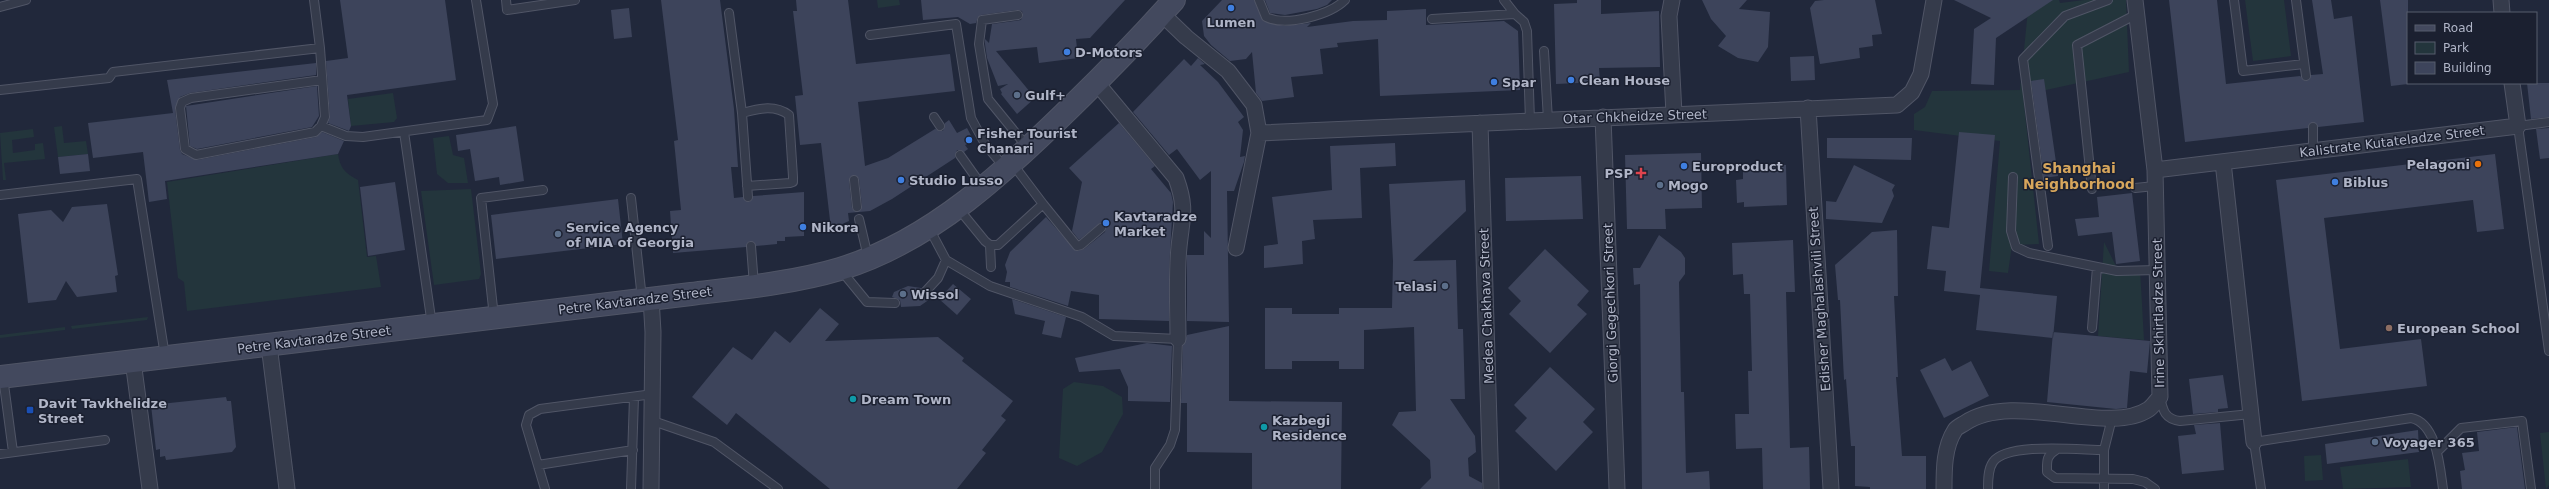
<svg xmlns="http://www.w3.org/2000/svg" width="2549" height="489" font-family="'DejaVu Sans',sans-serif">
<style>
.green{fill:#23353c}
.building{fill:#3d445b;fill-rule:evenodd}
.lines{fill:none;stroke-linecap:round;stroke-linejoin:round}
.lane-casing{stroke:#505566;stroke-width:10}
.street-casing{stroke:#505566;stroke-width:17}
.secondary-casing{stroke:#505566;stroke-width:24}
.lane{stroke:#353b4b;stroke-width:8}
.street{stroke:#353b4b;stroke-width:15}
.secondary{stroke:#43495e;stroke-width:22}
.shop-dot{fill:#3f7fe0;stroke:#1b2030;stroke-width:1.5}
.service-dot{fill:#5c6f8a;stroke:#1b2030;stroke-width:1.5}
.food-dot{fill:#e8710a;stroke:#1b2030;stroke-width:1.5}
.health-dot{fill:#e0444e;stroke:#1b2030;stroke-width:1.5}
.education-dot{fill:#8d6e63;stroke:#1b2030;stroke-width:1.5}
.culture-dot{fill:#0f9aa8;stroke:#1b2030;stroke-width:1.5}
.transit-dot{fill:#1a4fb4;stroke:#1b2030;stroke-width:1.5}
.labels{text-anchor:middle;stroke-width:3;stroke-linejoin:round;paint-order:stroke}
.poi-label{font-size:13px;font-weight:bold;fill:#b0b5c7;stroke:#1b2030;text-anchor:start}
.street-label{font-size:13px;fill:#b0b5c7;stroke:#1b2030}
.neighbourhood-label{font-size:14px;font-weight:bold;fill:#d7a65c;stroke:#1b2030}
</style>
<rect width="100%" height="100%" fill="#21283b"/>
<path class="green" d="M877,0H899L900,5L878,8Z
M2029,0H2059L2060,3L2084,0H2126L2129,72L2023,95L2039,244L2012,245L2008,273L1989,271L2000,141L1914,130V114L1925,107L1932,91L2020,90Z
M2245,0H2284L2291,56L2253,61Z
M393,93L397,118L394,122L351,126L348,99Z
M62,126L64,143L86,141L88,154L58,157L54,127Z
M33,129L34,137L12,140L13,153L35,150V144L43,143L45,159L4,163L6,180H3L0,133Z
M449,136L453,155L464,158L468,183H448L437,174L433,138Z
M338,154C340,168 345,173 358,180L367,257L376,256L381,287L187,311L184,282L178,278L167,182Z
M471,189L481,274L479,279L434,285L421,191Z
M2104,242L2116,266L2140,269L2144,340L2098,336Z
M148,317L147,320L72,329L71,326Z
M65,327V330L0,338V335Z
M1074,382L1103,386L1122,397L1123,414L1102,452L1077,466L1059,458L1063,389Z
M2549,432V485L2546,489L2540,433Z
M2321,455L2323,480L2305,481L2304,456Z
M2408,459L2411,487L2343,489L2340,467Z"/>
<path class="building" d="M340,0H445L456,80L347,95L351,126L349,131L328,123L330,117L326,61L348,58Z
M661,0H720L734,109L738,167H731L734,198L743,197L749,202L753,196L804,192V236L785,237V241H777V244L756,246L750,241L746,247L673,253L670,211L681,210L674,141L678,140Z
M796,0H848L856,64L950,54L955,91L858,102L865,166L888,158L935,129L943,131L945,123L949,120L957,133L967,128L974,141L965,145L968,149L964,152L957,150L955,158L892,199L870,211L848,213L849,221L831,229L821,143L800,145L795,96L803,95L793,11H797ZM854,175L859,179L862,206L857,212L852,208L849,181Z
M921,0H1125L1090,38L1076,39L1078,58L1039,63L1037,47L996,51L1035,98L1017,114L1001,94L1002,93L1000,89L1008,84L998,86L987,58L985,44V39L989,43L992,24L1021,20L1023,15L1022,11L1017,10L981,15L978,17L976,23L970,24L958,17L923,20Z
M1222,0H1254L1263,21L1284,26L1311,23L1307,27L1353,21L1387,20V11L1426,9V25L1504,21L1518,31L1520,90L1380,96L1378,39L1337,43L1338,47L1320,49L1323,74L1291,77L1294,97L1262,101L1256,93L1252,52L1246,59L1230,61L1211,45L1204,36L1202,21Z
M1265,0H1332L1327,5L1317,9L1285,15L1270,13Z
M1577,0H1601V14L1659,11L1660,67L1599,68L1600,82L1556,84L1554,4L1577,3Z
M1702,0H1747L1739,9L1770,12L1768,47L1758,62L1738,58L1718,46L1726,36L1711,19Z
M1824,0H1875L1882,34L1872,35L1873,46L1859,48L1860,58L1820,64L1810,8L1815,1Z
M1954,0H2053L1996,38L1994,85L1971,84L1974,29L1991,18Z
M2169,0H2217L2226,84L2300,76L2306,81L2311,75L2323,74L2312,0H2331L2334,19L2352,16L2364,122L2318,127L2313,122L2308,128L2185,142Z
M2380,0H2408V84L2391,86Z
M629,8L632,37L614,39L611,10Z
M1814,56L1815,80L1791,81L1790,57Z
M1198,58L1205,64L1200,65L1218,82L1244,117L1238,122L1243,130L1240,157L1245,156L1244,162L1234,191H1227L1229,322L1187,321V255H1204V231L1211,238V171L1200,180L1177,149L1169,155L1133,112L1184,59L1191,66Z
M316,63V75L190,93L180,97L175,109L180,150L182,154L197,160L316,137L322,132L344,141L338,154L165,181L167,199L149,202L143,152L93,158L88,123L173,113L167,80Z
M2044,79L2058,176L2044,178L2031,81Z
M2527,83H2549V117L2531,119Z
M317,86L319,116L312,127L197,149L190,146L186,106Z
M1119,123L1155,166L1151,169L1171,193L1173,202L1169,270V321L1099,319V295L1071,291L1068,306L1010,287V282H1005L1007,272L1005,265L1010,252L1046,217L1076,251L1084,249L1105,232L1106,227L1100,223L1079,240L1072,231L1082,182L1069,168Z
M516,126L524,181L500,185L499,177L475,181L470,149L458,151L456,135Z
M2549,128V158L2540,159L2536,129Z
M1959,132L1995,135L1980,288L2057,296L2053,338L1976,330L1980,295L1944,291L1946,271L1927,269L1932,226L1949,228Z
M1827,138H1912L1911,160L1827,158Z
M1395,143L1396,166L1360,168L1362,218L1313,220L1315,239L1302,241L1303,264L1264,268V246L1278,244L1272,197L1332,190L1330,146Z
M1701,153L1702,208L1665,209L1666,229H1627L1625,155Z
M88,154L90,171L60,174L58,157Z
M2495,154L2504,229L2477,232L2473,200L2324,218L2340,349L2421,339L2427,386L2302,401L2276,180Z
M1786,165L1787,205L1744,207V202L1737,203L1736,180L1743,179V167Z
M1854,165L1895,185L1892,190L1894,196L1882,223L1826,219V201L1836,202Z
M1581,176L1583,219L1506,221L1505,178Z
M1465,180L1466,211L1413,261L1456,260L1458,329H1463L1465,399H1450L1475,436L1476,452L1468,458L1469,476L1482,483V489H1420L1431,478L1430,460L1392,425L1399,412L1416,411L1414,327L1364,330V369H1339V361H1292V369H1265V308H1292V314H1339V308H1392L1393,261L1389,184Z
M395,182L405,250L368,256L360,187Z
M2132,193L2140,261L2116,264L2112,232L2078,236L2075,219L2099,217L2097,197Z
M618,199L623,244L496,259L491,215Z
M107,204L118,275L115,276L117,292L77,297L66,281L56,300L28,303L18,214L51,210L63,222L72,207Z
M1897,230L1898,296H1894L1898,377H1896L1902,456H1926V489H1870V487L1855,486V446H1851L1846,379L1844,380L1840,300H1838L1835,265L1872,232Z
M1659,235L1681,252L1685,258V274L1679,282L1681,392H1684L1686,473L1709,471L1710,489H1642L1640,284L1634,285L1633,268H1640Z
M1793,240L1795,292H1786L1790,448L1809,447L1810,489H1763L1762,448L1736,449L1735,414H1749L1748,371H1752L1750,294H1744L1743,274L1733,275L1732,243Z
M1545,249L1589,291L1577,305L1587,314L1550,353L1509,314L1521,301L1508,288Z
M953,284L971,299L957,315L939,299Z
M908,286L921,288V296L930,299L920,306L901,307L900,300L892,297L894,292Z
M1012,299L1066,317L1061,338L1042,334L1045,321L1015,314Z
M820,308L839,324L825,341L938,337L964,358L962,361L1013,401L1001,416L1006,420L982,450L986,453L957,489H830L736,413L727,425L692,397L733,347L752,360L775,331L790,343Z
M1229,326V401L1342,402L1341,489H1252V453L1187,452V403H1181L1183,346L1187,335Z
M2053,332L2150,341L2147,373L2130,371L2127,408L2116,409L2047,402Z
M1147,343L1172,346L1170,402L1128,401V387L1120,369L1079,372L1075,358Z
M1945,358L1952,371L1971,361L1989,396L1944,418L1920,370Z
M1550,367L1595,409L1583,422L1593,432L1556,471L1515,431L1527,418L1514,405Z
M2223,375L2228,408L2218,409V412L2193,414L2189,379Z
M226,397L227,401H231L236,447L232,452L166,460L165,456L160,457V449L156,450L151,405Z
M2220,423L2224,470L2182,474L2178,436L2196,434L2194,425Z
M2517,427L2525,489H2462L2460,471L2465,470L2462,453L2479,451L2477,432Z
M2418,430L2419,452L2327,464L2325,444Z"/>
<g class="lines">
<defs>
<path id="lane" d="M506,0L507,10L575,0
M1259,0L1266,17C1286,27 1330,15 1345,0
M1504,0L1515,14
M2234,0L2243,71L2304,64
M2296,0L2306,76
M0,7L26,0
M729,13L742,113L748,197
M1018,15L982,20L979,44L988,99L1028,148
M1432,19L1515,14L1524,22L1527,31L1530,121
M870,35L956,24L971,118L985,144L1005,168
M320,48L325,117L321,126L346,136L363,137L487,120L493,104L476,0
M1544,51L1548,120
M0,90L109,78L113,72L320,48L314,0
M742,113C758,109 774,104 789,115L793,177V182L790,183L747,186
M934,117L940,126
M2549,122L2518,126L2549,351
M321,126L315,132L196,155L185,149L180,108L182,102L191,98L322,80
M2313,127V151
M404,132L432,325
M960,155L982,186
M2013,177L2011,231L2016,247L2029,253L2117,271L2157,270
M854,180L857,207
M2135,188L2155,186
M2092,189L2077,45L2137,14
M0,195L137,179L165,356
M631,198L642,299
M1043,204L1077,246L1081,245L1101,228
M958,208L985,241L990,245H998L1043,204L1012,163
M859,219L868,257
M929,228L946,260L990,286L1082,317L1114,336L1178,339L1175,430L1170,445L1155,468V489
M990,245L991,267
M751,246L754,285
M2048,246L2023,59L2065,16L2108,0
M840,269L867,302L895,303
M925,292L938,278L946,260
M494,317L481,198L543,190
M2092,328L2097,267
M3,377L13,452
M2160,397C2163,411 2165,419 2180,421L2251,414
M653,421L714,442L778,489
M2056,450C2046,456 2047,461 2047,472L2055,478L2133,479L2145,482L2155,489
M2438,451L2461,428L2522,421L2531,489
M0,454L105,440
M538,465L633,450
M545,489L526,425L529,415L540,409L653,394
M631,489L634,397
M1988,489C1988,480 1988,469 1993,462C2007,442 2080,450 2104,450
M2104,489V450L2112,418
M2261,489L2254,442L2411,418C2437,423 2440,468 2443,489"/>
<path id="street" d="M1672,0L1669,16L1674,114
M2501,0L2502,13
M1162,14L1186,37L1228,71L1254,105L1259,133L1236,248
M1096,82L1176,178C1187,208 1182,217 1179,247C1176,277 1178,309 1178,339
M1808,108L1831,489
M1603,117L1617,489
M1480,123L1491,489
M1259,133L1897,105L1912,92L1921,74L1934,0
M2223,162L2254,442
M2155,170L2518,126L2512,83
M651,298L653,332L651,489
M269,345L287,489
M133,361L150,489
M1944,489C1944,469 1944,447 1955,430C1957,427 1962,425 1965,423C2014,390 2108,437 2149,409C2153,406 2156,401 2160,397L2155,170L2135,0"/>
<path id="secondary" d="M0,377L691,294C740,288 793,283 840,269C932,241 1007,170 1073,105C1108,71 1142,36 1174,0"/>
</defs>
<use href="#lane" class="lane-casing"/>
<use href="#street" class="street-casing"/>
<use href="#secondary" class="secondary-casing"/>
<use href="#lane" class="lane"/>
<use href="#street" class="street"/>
<use href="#secondary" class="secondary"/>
</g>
<g class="shop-dot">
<circle cx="1231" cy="8" r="4"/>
<circle cx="1067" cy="52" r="4"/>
<circle cx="1571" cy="80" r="4"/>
<circle cx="1494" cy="82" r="4"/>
<circle cx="969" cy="140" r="4"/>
<circle cx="1684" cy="166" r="4"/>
<circle cx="901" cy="180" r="4"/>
<circle cx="2335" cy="182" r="4"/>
<circle cx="1106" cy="223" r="4"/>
<circle cx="803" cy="227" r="4"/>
</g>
<g class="service-dot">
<circle cx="1017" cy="95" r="4"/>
<circle cx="1660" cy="185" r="4"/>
<circle cx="558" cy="234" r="4"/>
<circle cx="1445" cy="286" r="4"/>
<circle cx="903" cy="294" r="4"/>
<circle cx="2375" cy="442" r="4"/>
</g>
<circle class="food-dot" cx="2478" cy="164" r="4"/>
<path class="health-dot" d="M1639 167h4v4h4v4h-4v4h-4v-4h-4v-4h4z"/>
<circle class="education-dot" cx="2389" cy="328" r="4"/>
<g class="culture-dot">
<circle cx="853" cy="399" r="4"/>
<circle cx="1264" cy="427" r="4"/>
</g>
<rect class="transit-dot" x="26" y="406" width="8" height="8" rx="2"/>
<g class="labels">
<g class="poi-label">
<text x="1231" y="27" text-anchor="middle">Lumen</text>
<text x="1075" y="57">D-Motors</text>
<text x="1579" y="85">Clean House</text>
<text x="1502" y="87">Spar</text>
<text x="1025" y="100">Gulf+</text>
<text x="977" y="138">Fisher Tourist<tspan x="977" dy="15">Chanari</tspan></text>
<text x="2470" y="169" text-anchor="end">Pelagoni</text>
<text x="1692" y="171">Europroduct</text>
<text x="1633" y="178" text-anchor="end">PSP</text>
<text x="909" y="185">Studio Lusso</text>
<text x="2343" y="187">Biblus</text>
<text x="1668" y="190">Mogo</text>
<text x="1114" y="221">Kavtaradze<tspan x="1114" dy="15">Market</tspan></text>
<text x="566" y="232">Service Agency<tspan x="566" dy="15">of MIA of Georgia</tspan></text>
<text x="811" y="232">Nikora</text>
<text x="1437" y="291" text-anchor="end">Telasi</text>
<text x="911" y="299">Wissol</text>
<text x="2397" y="333">European School</text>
<text x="861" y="404">Dream Town</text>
<text x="38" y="408">Davit Tavkhelidze<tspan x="38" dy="15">Street</tspan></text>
<text x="1272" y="425">Kazbegi<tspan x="1272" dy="15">Residence</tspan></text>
<text x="2383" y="447">Voyager 365</text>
</g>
<g class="street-label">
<text transform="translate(1635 116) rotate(-2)" y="5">Otar Chkheidze Street</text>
<text transform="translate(2392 141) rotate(-7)" y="5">Kalistrate Kutateladze Street</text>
<text transform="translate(1819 299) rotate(-94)" y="5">Edisher Maghalashvili Street</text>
<text transform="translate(635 300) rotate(-7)" y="5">Petre Kavtaradze Street</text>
<text transform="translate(1610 303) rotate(-92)" y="5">Giorgi Gegechkori Street</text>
<text transform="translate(1486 306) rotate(-92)" y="5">Medea Chakhava Street</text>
<text transform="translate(2158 313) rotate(-91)" y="5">Irine Skhirtladze Street</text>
<text transform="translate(314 339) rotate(-7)" y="5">Petre Kavtaradze Street</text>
</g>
<g class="neighbourhood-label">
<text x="2079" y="173">Shanghai<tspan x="2079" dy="16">Neighborhood</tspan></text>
</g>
</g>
<rect x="2407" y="12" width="130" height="72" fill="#1b2030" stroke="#575c6c"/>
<rect x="2415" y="25" width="20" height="6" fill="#43495e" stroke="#575c6c"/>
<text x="2443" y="32" font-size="12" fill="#b0b5c7">Road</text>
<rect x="2415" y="42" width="20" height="12" fill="#23353c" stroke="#575c6c"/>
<text x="2443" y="52" font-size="12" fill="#b0b5c7">Park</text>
<rect x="2415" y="62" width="20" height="12" fill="#3d445b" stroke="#575c6c"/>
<text x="2443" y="72" font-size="12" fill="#b0b5c7">Building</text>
</svg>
